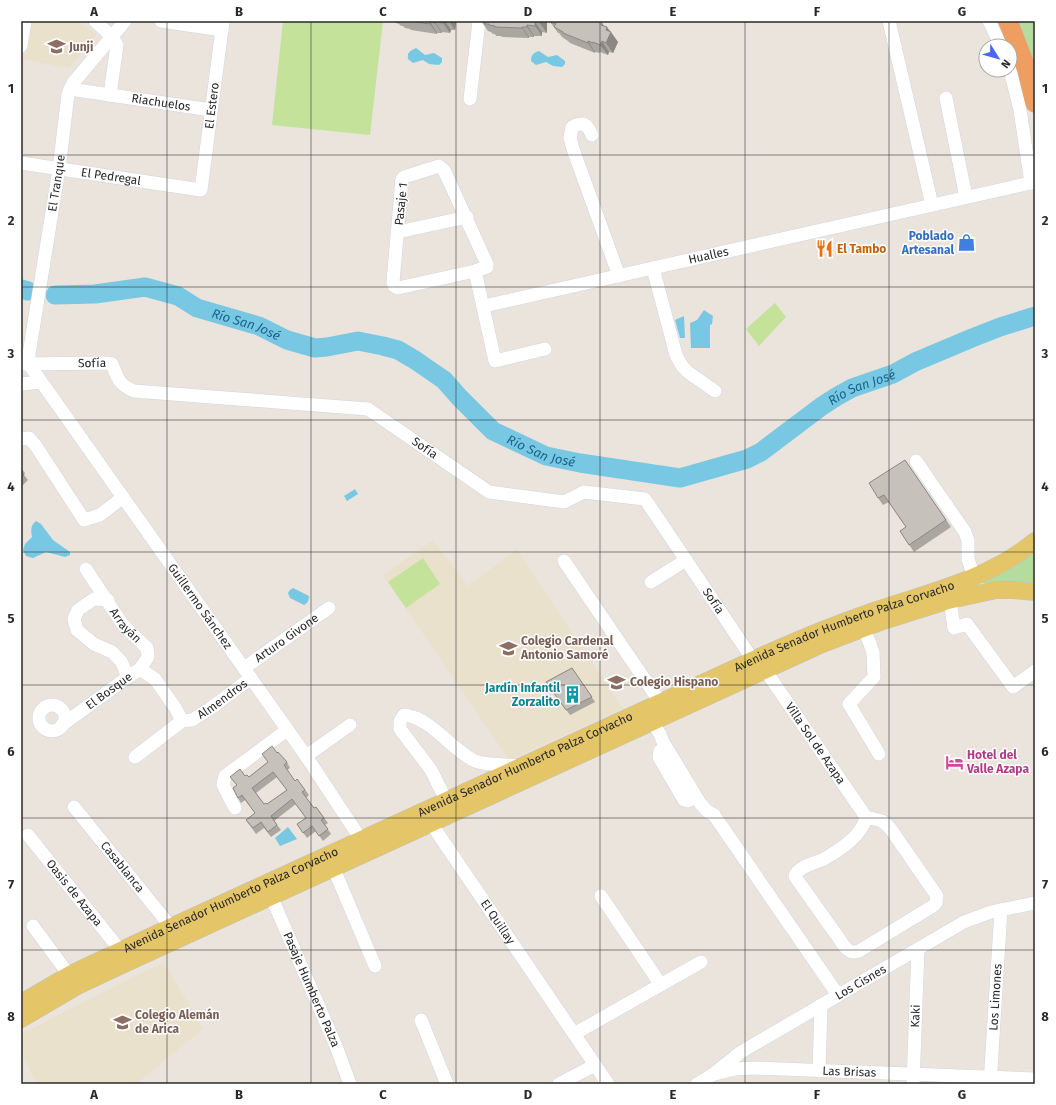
<svg xmlns="http://www.w3.org/2000/svg" width="1056" height="1105" font-family="'Fira Sans',sans-serif">
<style>
.education{fill:#eae1cd}
.green{fill:#b3dc9d}
.pitch{fill:#c4e29a}
.water{fill:#78c8e3}
.lines{fill:none;stroke-linecap:round;stroke-linejoin:round}
.river{stroke:#78c8e3;stroke-width:19}
.minor-casing{stroke:#d2d5e1;stroke-width:14}
.major-casing{stroke:#c3c3c3;stroke-width:18}
.highway-casing{stroke:#c3c3c3;stroke-width:20}
.minor{stroke:#fff;stroke-width:13}
.major{stroke:#e4c668;stroke-width:17}
.highway{stroke:#ef9e62;stroke-width:19}
.wall{fill:#aaa7a1;fill-rule:evenodd}
.shaded-wall{fill:#8b8883}
.building{fill:#c6c2bb;stroke:#8b8883;fill-rule:evenodd}
.grid{fill:none;stroke:#292929;stroke-width:1;stroke-opacity:0.55}
.labels{text-anchor:middle;stroke-width:3;stroke-linejoin:round;paint-order:stroke}
.education-label{font-size:12px;font-weight:bold;fill:#785e54;stroke:#fff;text-anchor:start}
.street-label{font-size:12px;fill:#292929;stroke:#fff}
.shop-label{font-size:12px;font-weight:bold;fill:#366cbe;stroke:#fff;text-anchor:end}
.food-label{font-size:12px;font-weight:bold;fill:#c56008;stroke:#fff;text-anchor:start}
.culture-label{font-size:12px;font-weight:bold;fill:#0d838f;stroke:#fff;text-anchor:end}
.hotel-label{font-size:12px;font-weight:bold;fill:#b23c85;stroke:#fff;text-anchor:start}
.water-label{font-size:13px;font-style:italic;fill:#19668d;stroke:#fff}
.neatline{fill:none;stroke:#292929;stroke-width:1.5}
.grid-label{font-size:13px;text-anchor:middle;font-weight:bold;fill:#292929}
</style>
<rect width="100%" height="100%" fill="#eae4dc"/>
<path class="education" d="M31,21H78L97,35L69,68L23,59Z
M433,540L468,586L517,549L623,709L509,760L383,575Z
M164,962L203,1029L136,1084H36L21,1051V1035L56,1016Z"/>
<path class="green" d="M1014,21H1035V83Z
M1035,550V584L1013,583H981L1006,570Z"/>
<path class="pitch" d="M283,21H383L370,135L272,125Z
M775,303L786,317L759,346L746,329Z
M423,558L440,584L406,608L388,582Z"/>
<path class="water" d="M416,48L425,55L434,53L442,58V62L439,65L429,64L423,60L413,63L408,59C407,52 410,51 416,48Z
M539,51L548,57L557,55L565,61V64L562,67L553,66L546,62L536,65L531,61C531,55 533,53 539,51Z
M704,310L713,316L712,324L710,325V348H691L690,323L697,320Z
M684,316L685,338H680L675,320Z
M355,489L358,494L347,501L344,496Z
M36,521L41,524L53,540L70,552V555L65,557L46,552L33,558L26,556L23,550L25,544L32,537C31,530 30,526 36,521Z
M293,588L309,596C309,600 308,603 304,605L290,598L288,593L290,590Z
M288,827L297,839L280,846L275,838Z"/>
<g class="lines">
<g class="river">
<path d="M21,289L28,291"/>
<path id="s1" d="M55,295L95,294L145,287L178,296L197,308L259,326L287,340L315,348L327,347L358,341L383,346L398,350L415,360L444,380L459,397L493,431L546,456L580,463L680,478L747,459L761,452L822,406L836,397L852,388L893,374L915,362L972,338L1000,327L1035,316"/>
</g>
<defs>
<g id="minor">
<path d="M95,21L112,37L117,45L110,95"/>
<path d="M161,21L222,30"/>
<path d="M889,21L932,205"/>
<path d="M989,21L1001,46"/>
<path d="M21,46L25,21"/>
<path d="M1010,70L1020,110L1031,183"/>
<path id="s2" d="M70,89L211,110"/>
<path d="M946,98L966,197"/>
<path d="M470,99L479,21"/>
<path d="M592,135C587,124 584,121 572,127L570,138L574,152L619,276"/>
<path id="s3" d="M21,163L201,190L223,21"/>
<path d="M439,166L444,170L487,264V267L475,271L398,288L394,286L393,282L402,179L404,177Z"/>
<path d="M398,232L467,217"/>
<path d="M653,268L676,355L682,366L689,373L715,391"/>
<path d="M475,271L495,361L545,349"/>
<path id="s4" d="M484,306L1035,182"/>
<path id="s5" d="M28,363L306,756L366,847"/>
<path id="s6" d="M28,363L29,354L59,169L68,94L73,83L125,21"/>
<path id="s7" d="M21,364L106,363L112,364C118,379 119,385 134,391L368,409L489,492L564,502L584,492L645,499L753,660"/>
<path d="M21,384L41,382"/>
<path d="M21,439L29,438L36,446L84,520L100,515L123,497"/>
<path d="M916,461L965,532L968,541V559L974,577"/>
<path d="M564,561L660,702"/>
<path id="s8" d="M86,569L123,625L147,648L148,657L140,669"/>
<path d="M651,582L686,560"/>
<path d="M108,600L94,599L78,610L74,619L77,630L94,644L112,652L121,661L128,677"/>
<path d="M950,600L954,628L967,624L1013,687L1035,671"/>
<path d="M864,628L873,652L874,677L849,704L879,754"/>
<path id="s9" d="M244,668L329,608"/>
<path id="s10" d="M765,670L866,817L882,821L890,828L937,896L936,903L933,906L859,951C853,953 849,952 845,947L796,878L795,876C798,866 816,863 824,859C841,849 862,836 866,817"/>
<circle cx="52" cy="718" r="13"/>
<path d="M652,722L660,734L663,742L700,803L707,811L714,815L838,995"/>
<path id="s11" d="M62,725L128,677L140,669L155,679L176,709L182,721"/>
<path d="M666,747L660,751L659,757L684,800L688,801L696,797"/>
<path d="M306,756L350,725"/>
<path id="s12" d="M135,757L182,721L192,720L211,708L251,678"/>
<path d="M446,800L431,770L400,729V721L404,715C432,718 450,749 475,761C484,765 510,765 521,766"/>
<path id="s13" d="M74,807L171,927"/>
<path d="M235,808L223,785L225,776L287,730"/>
<path id="s14" d="M426,816L608,1084"/>
<path id="s15" d="M28,835L120,950"/>
<path d="M333,867L375,966"/>
<path id="s16" d="M271,896L336,1046L350,1084"/>
<path d="M601,896L661,985"/>
<path d="M33,926L69,975"/>
<path d="M421,1020L447,1084"/>
<path d="M574,1034L701,962"/>
<path d="M819,1071L821,1005"/>
<path id="s17" d="M715,1074L735,1069L754,1068L1035,1079"/>
<path d="M559,1084L595,1065"/>
<path id="s18" d="M697,1084L712,1075L741,1052L964,922L991,912L1035,903"/>
<path id="s19" d="M913,1084L918,949"/>
<path id="s20" d="M990,1084L1001,910"/>
</g>
<g id="major">
<path id="s21" d="M21,1003L69,975L171,927L753,660C792,642 833,625 874,611C930,592 989,579 1035,541"/>
<path d="M21,1019L79,985L126,963L822,644L880,622L950,600L996,590H1013L1035,592"/>
</g>
<path id="highway" d="M1008,21L1027,70L1035,103"/>
</defs>
<use href="#minor" class="minor-casing"/>
<use href="#major" class="major-casing"/>
<use href="#highway" class="highway-casing"/>
<use href="#minor" class="minor"/>
<use href="#major" class="major"/>
<use href="#highway" class="highway"/>
</g>
<path class="wall" d="M395,21H456L455,30H451L450,33L442,32V33H437V34L411,30L410,29L405,28L403,26H401L399,24L396,23Z
M481,21H547V33L542,32V36H534V37H529V38L502,37L501,36H496L495,34H493L491,32L488,31Z
M551,23L604,26L611,32L618,42L613,53L609,52L608,55L600,52V53L595,52V53L570,43L568,41L562,37L559,33H558Z
M905,460L951,527L914,552L900,531L906,527L889,502L883,505L878,498Z
M21,468L25,473L24,475L28,480L21,487Z
M572,668L595,702L570,715L546,682Z
M277,753L287,762L290,768L287,770L295,781L297,779L309,795L306,798L314,808L316,807L328,823L325,825L331,834L323,841L316,831L307,838L297,824L306,818L296,804L274,821L281,830L271,837L264,828L256,834L246,820L255,813L245,800L241,803L238,798L236,785L245,776L249,777L268,762ZM277,777L287,790L267,804H264L256,793Z"/>
<path class="shaded-wall" d="M443,21H445L451,30L450,33L443,23Z
M449,21H456L455,30Z
M540,21H547V33L539,22Z
M430,22L437,33V34L430,24Z
M435,22L442,32V33L435,23Z
M535,22L542,32V36L535,26Z
M602,23L606,29L607,27L618,42L613,53L606,43L601,25Z
M527,25L534,36V37L527,27Z
M522,27L529,37V38L522,28Z
M588,41L595,52V53L588,43Z
M602,41L609,52L608,55L600,45Z"/>
<path class="building" d="M409,21H443V23L435,22V23L430,22V24Z
M481,21H540L539,22H535V26L527,25V27H522V28L495,27V26L489,25V24H485L486,21Z
M551,21H597L602,23L601,25L607,27L606,30L611,32L606,43L602,41L600,45L593,42V43L588,41V43L563,33V32L554,27L556,23H551Z
M905,460L946,520L909,545L900,531L906,527L884,495L878,498L869,483Z
M21,471L24,475L21,478Z
M572,668L592,697L566,710L546,682Z
M272,746L277,753L278,752L287,762L284,765L295,781L297,779L305,790L302,792L314,808L316,807L324,818L321,820L328,829L319,836L312,826L303,833L297,824L306,818L292,799L271,816L277,825L268,832L261,822L253,828L246,820L255,813L242,795L238,798L233,788L237,785L230,777L240,769L245,776L247,775L249,777L268,762L262,754ZM273,772L287,790L267,804L266,803L264,804L252,788Z"/>
<path class="grid" d="M167,21V1084M311,21V1084M456,21V1084M600,21V1084M745,21V1084M889,21V1084M21,155H1035M21,287H1035M21,420H1035M21,552H1035M21,685H1035M21,818H1035M21,950H1035"/>
<defs>
<symbol id="school-bare" viewBox="-9 -9 18 18"><path d="M0-5L7-2L0 1L-7-2ZM-4 1L0 2.5L4 1V4Q0 6-4 4Z" fill="#8d6e63" stroke="#fff" stroke-width="2.5" paint-order="stroke"/></symbol>
<symbol id="shop-bare" viewBox="-9 -9 18 18"><path d="M-5-2.5h2.3a2.7 3.5 0 0 1 5.4 0H5L5.5 6h-11ZM-1.5-2.5h3a1.5 2.3 0 0 0-3 0Z" fill="#3f7fe0" stroke="#fff" stroke-width="2.5" paint-order="stroke"/></symbol>
<symbol id="restaurant-bare" viewBox="-9 -9 18 18"><path d="M-5-6h1v4h1v-4h1v4h1v-4h1v5L-1.5 .5V6h-2V.5L-5-1ZM5-6V6H3V1.5H1.5Q1.5-4 5-6Z" fill="#e8710a" stroke="#fff" stroke-width="2.5" paint-order="stroke"/></symbol>
<symbol id="building-bare" viewBox="-9 -9 18 18"><path d="M-4-6H4V6H1V3H-1V6H-4ZM-2.5-4.3h1.7v1.8h-1.7ZM.8-4.3h1.7v1.8H.8ZM-2.5-1h1.7V.8h-1.7ZM.8-1h1.7V.8H.8Z" fill="#0f9aa8" stroke="#fff" stroke-width="2.5" paint-order="stroke"/></symbol>
<symbol id="hotel-bare" viewBox="-9 -9 18 18"><path d="M-6-4.5h1.5V1H6V5H4.5V3h-9V5H-6ZM-4 0a1.8 1.8 0 1 1 3.6 0ZM.5 0V-2.5h3Q6-2.5 6 0Z" fill="#d1479c" stroke="#fff" stroke-width="2.5" paint-order="stroke"/></symbol>
</defs>
<g fill-rule="evenodd">
<use href="#school-bare" x="44" y="34" width="25" height="25"/>
<use href="#shop-bare" x="954" y="230" width="25" height="25"/>
<use href="#restaurant-bare" x="812" y="236" width="25" height="25"/>
<use href="#school-bare" x="496" y="636" width="25" height="25"/>
<use href="#school-bare" x="604" y="670" width="25" height="25"/>
<use href="#building-bare" x="560" y="682" width="25" height="25"/>
<use href="#hotel-bare" x="942" y="750" width="25" height="25"/>
<use href="#school-bare" x="110" y="1010" width="25" height="25"/>
</g>
<g class="labels">
<g class="education-label">
<text x="69" y="51">Junji</text>
<text x="521" y="645">Colegio Cardenal<tspan x="521" dy="14">Antonio Samoré</tspan></text>
<text x="630" y="686">Colegio Hispano</text>
<text x="135" y="1019">Colegio Alemán<tspan x="135" dy="14">de Arica</tspan></text>
</g>
<g class="street-label">
<text dy="4" stroke="none"><textPath href="#s2" startOffset="92">Riachuelos</textPath></text>
<text dy="4" stroke="none"><textPath href="#s3" startOffset="267">El Estero</textPath></text>
<text dy="4" stroke="none"><textPath href="#s3" startOffset="91">El Pedregal</textPath></text>
<text dy="4" stroke="none"><textPath href="#s6" startOffset="182">El Tranque</textPath></text>
<text transform="translate(401 204) rotate(-84)" y="4">Pasaje 1</text>
<text dy="4" stroke="none"><textPath href="#s4" startOffset="230">Hualles</textPath></text>
<text dy="4" stroke="none"><textPath href="#s7" startOffset="71">Sofía</textPath></text>
<text dy="4" stroke="none"><textPath href="#s7" startOffset="431">Sofía</textPath></text>
<text dy="4" stroke="none"><textPath href="#s7" startOffset="791">Sofía</textPath></text>
<text dy="4" stroke="none"><textPath href="#s5" startOffset="298">Guillermo Sánchez</textPath></text>
<text dy="4" stroke="none"><textPath href="#s8" startOffset="69">Arrayán</textPath></text>
<text dy="4" stroke="none"><textPath href="#s21" startOffset="906">Avenida Senador Humberto Palza Corvacho</textPath></text>
<text dy="4" stroke="none"><textPath href="#s9" startOffset="52">Arturo Givone</textPath></text>
<text dy="4" stroke="none"><textPath href="#s11" startOffset="58">El Bosque</textPath></text>
<text dy="4" stroke="none"><textPath href="#s12" startOffset="106">Almendros</textPath></text>
<text dy="4" stroke="none"><textPath href="#s10" startOffset="89">Villa Sol de Azapa</textPath></text>
<text dy="4" stroke="none"><textPath href="#s21" startOffset="558">Avenida Senador Humberto Palza Corvacho</textPath></text>
<text dy="4" stroke="none"><textPath href="#s13" startOffset="77">Casablanca</textPath></text>
<text dy="4" stroke="none"><textPath href="#s15" startOffset="74">Oasis de Azapa</textPath></text>
<text dy="4" stroke="none"><textPath href="#s21" startOffset="234">Avenida Senador Humberto Palza Corvacho</textPath></text>
<text dy="4" stroke="none"><textPath href="#s14" startOffset="128">El Quillay</textPath></text>
<text dy="4" stroke="none"><textPath href="#s18" startOffset="193">Los Cisnes</textPath></text>
<text dy="4" stroke="none"><textPath href="#s16" startOffset="102">Pasaje Humberto Palza</textPath></text>
<text dy="4" stroke="none"><textPath href="#s20" startOffset="87">Los Limones</textPath></text>
<text dy="4" stroke="none"><textPath href="#s19" startOffset="68">Kaki</textPath></text>
<text dy="4" stroke="none"><textPath href="#s17" startOffset="135">Las Brisas</textPath></text>
</g>
<g class="shop-label">
<text x="954" y="240">Poblado<tspan x="954" dy="14">Artesanal</tspan></text>
</g>
<g class="food-label">
<text x="837" y="253">El Tambo</text>
</g>
<g class="culture-label">
<text x="560" y="692">Jardín Infantil<tspan x="560" dy="14">Zorzalito</tspan></text>
</g>
<g class="hotel-label">
<text x="967" y="759">Hotel del<tspan x="967" dy="14">Valle Azapa</tspan></text>
</g>
<g class="water-label">
<text dy="5" stroke="none"><textPath href="#s1" startOffset="199">Río San José</textPath></text>
<text dy="5" stroke="none"><textPath href="#s1" startOffset="883">Río San José</textPath></text>
<text dy="5" stroke="none"><textPath href="#s1" startOffset="535">Río San José</textPath></text>
</g>
</g>
<rect width="1056" height="1105" fill="none" stroke="#ffffff" stroke-width="44"/>
<g transform="translate(998 58) rotate(127)"><circle r="19" fill="#ffffff" stroke="#a9a9a9"/>
<path d="M0-3L7 15L0 10L-7 15Z" fill="#4a69e9"/>
<text y="-6" font-size="11" font-weight="bold" text-anchor="middle" fill="#292929">N</text>
</g>
<rect x="22" y="22" width="1012" height="1061" class="neatline"/>
<g class="grid-label">
<text x="94" y="16">A</text>
<text x="239" y="16">B</text>
<text x="383" y="16">C</text>
<text x="528" y="16">D</text>
<text x="673" y="16">E</text>
<text x="817" y="16">F</text>
<text x="962" y="16">G</text>
<text x="11" y="93">1</text>
<text x="1045" y="93">1</text>
<text x="11" y="225">2</text>
<text x="1045" y="225">2</text>
<text x="11" y="358">3</text>
<text x="1045" y="358">3</text>
<text x="11" y="491">4</text>
<text x="1045" y="491">4</text>
<text x="11" y="623">5</text>
<text x="1045" y="623">5</text>
<text x="11" y="756">6</text>
<text x="1045" y="756">6</text>
<text x="11" y="889">7</text>
<text x="1045" y="889">7</text>
<text x="11" y="1021">8</text>
<text x="1045" y="1021">8</text>
<text x="94" y="1099">A</text>
<text x="239" y="1099">B</text>
<text x="383" y="1099">C</text>
<text x="528" y="1099">D</text>
<text x="673" y="1099">E</text>
<text x="817" y="1099">F</text>
<text x="962" y="1099">G</text>
</g>
</svg>
